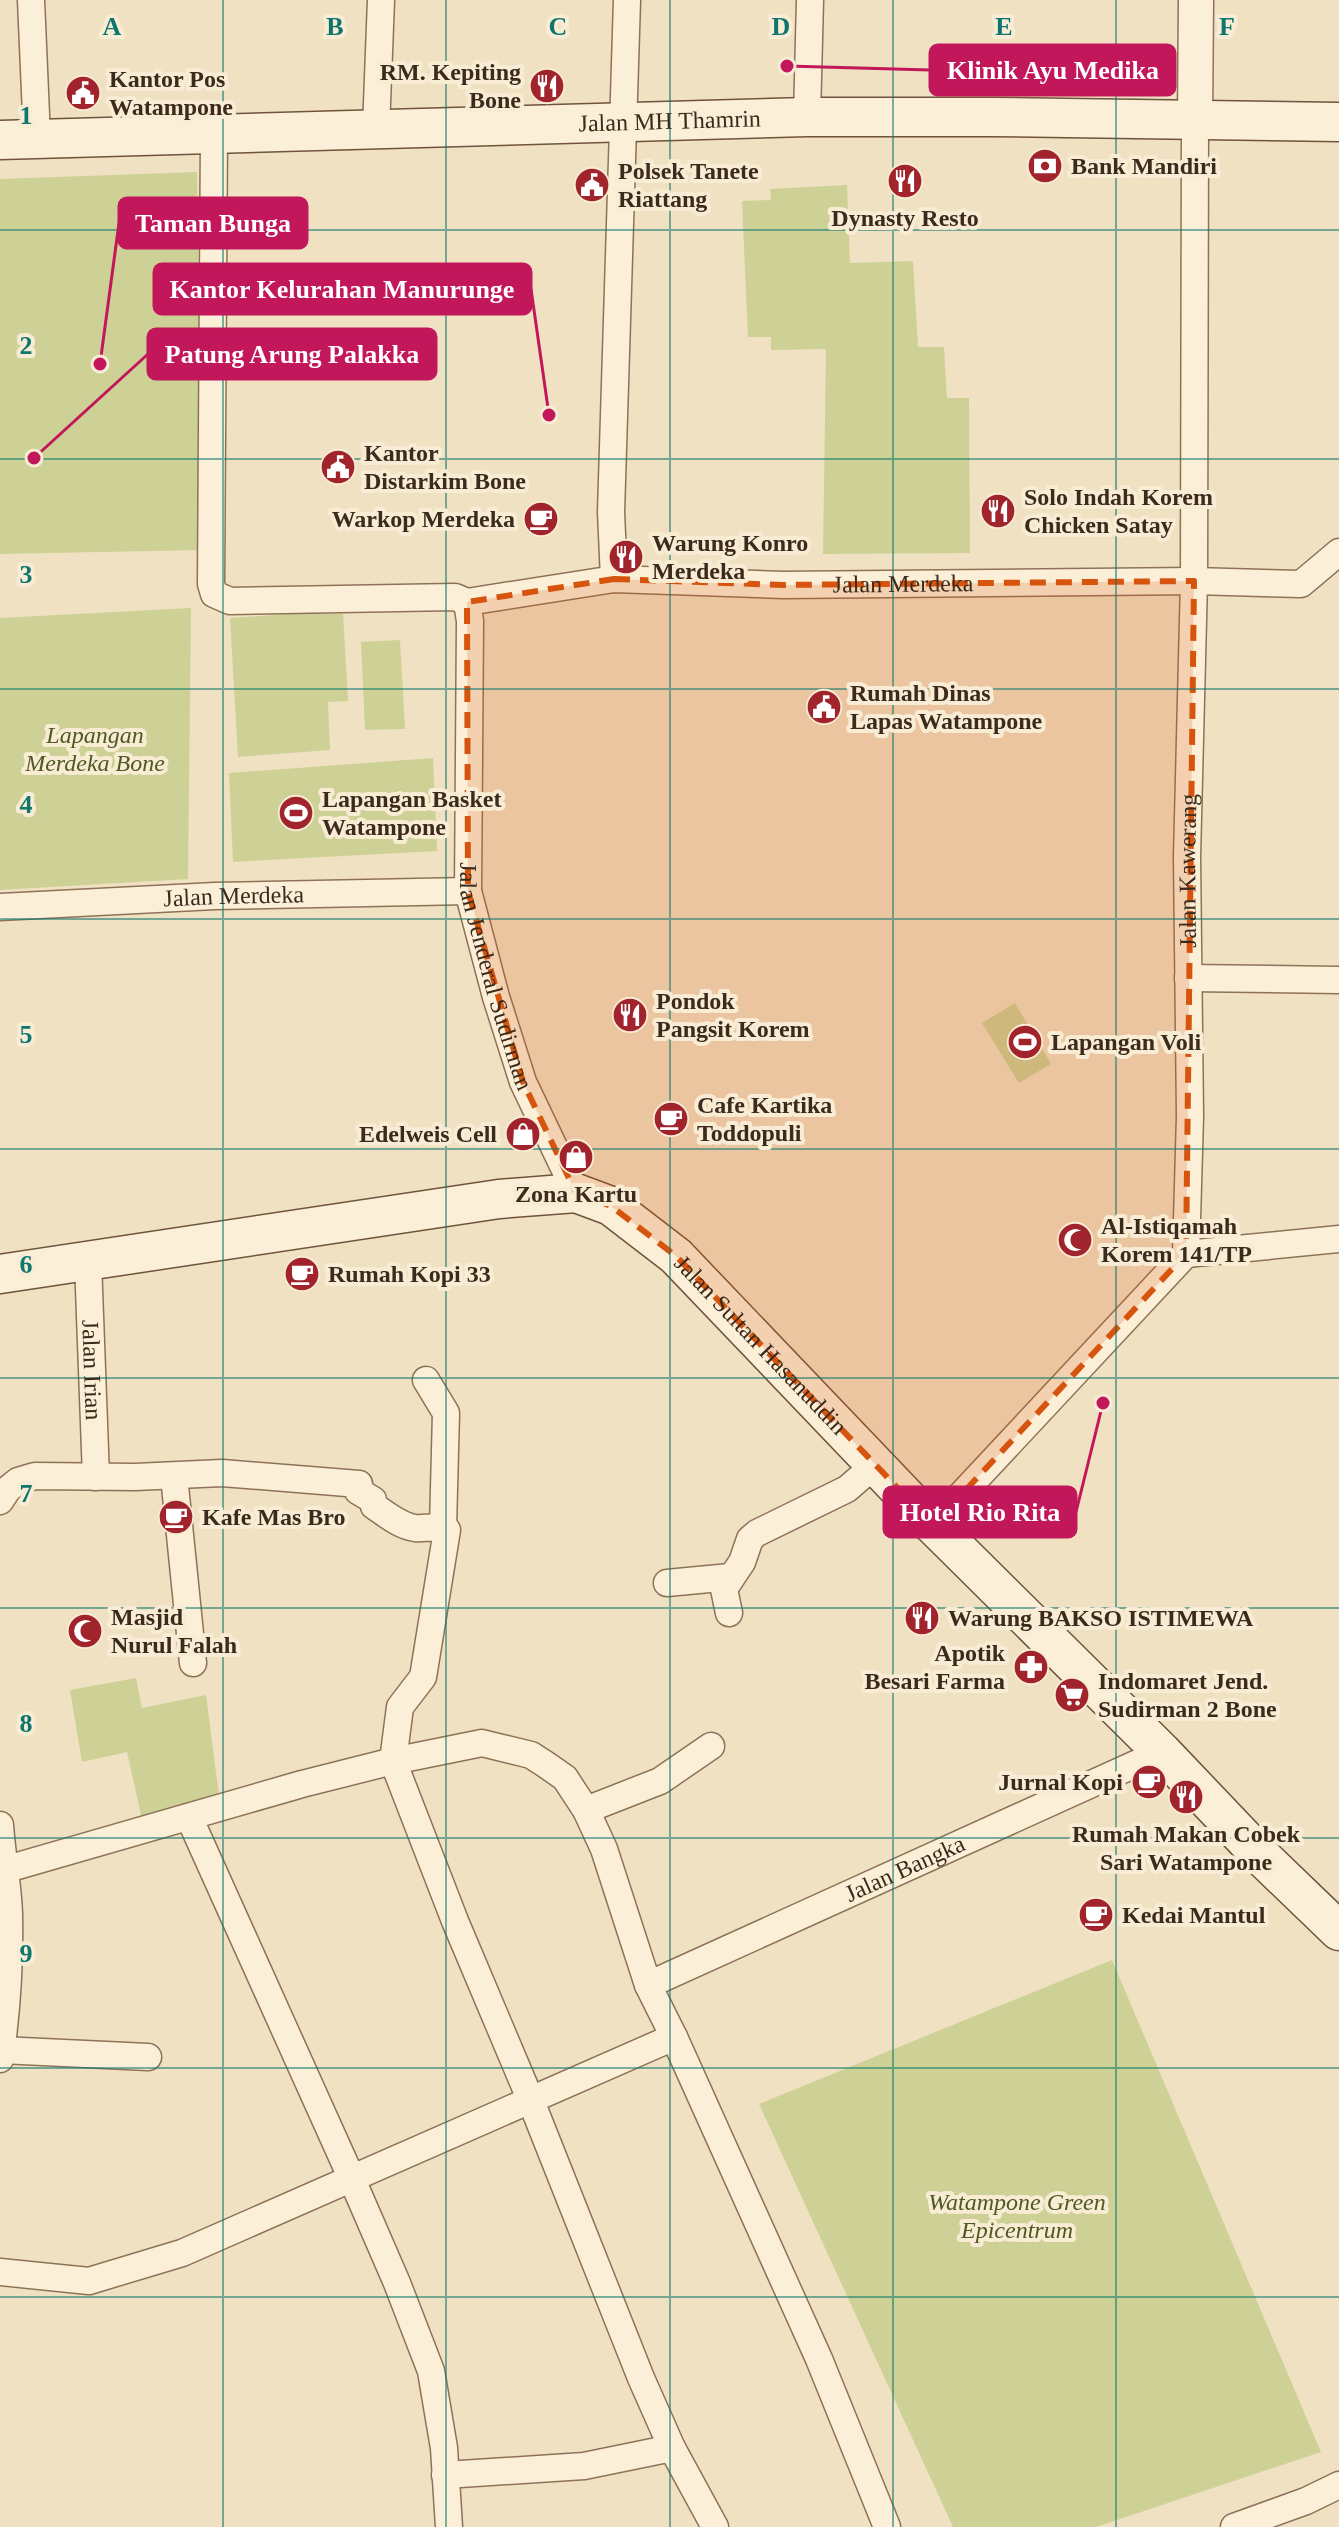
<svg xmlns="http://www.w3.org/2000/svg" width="1339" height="2527" font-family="Georgia,serif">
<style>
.green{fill:#cdd196}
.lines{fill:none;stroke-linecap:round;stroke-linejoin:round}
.minor-casing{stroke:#8e7258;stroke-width:29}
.tertiary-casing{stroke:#8e7258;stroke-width:37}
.secondary-casing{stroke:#6f533b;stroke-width:41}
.minor{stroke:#fbefd8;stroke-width:26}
.tertiary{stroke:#fbefd8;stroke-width:34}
.secondary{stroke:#fbefd8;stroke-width:38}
.marked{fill:#d7540e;fill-opacity:0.2;stroke:#d7540e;stroke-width:6;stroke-dasharray:16 10;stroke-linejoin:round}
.grid{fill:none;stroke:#0f766e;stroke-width:2;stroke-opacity:0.55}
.labels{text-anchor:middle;stroke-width:8;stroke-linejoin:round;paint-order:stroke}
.poi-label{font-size:24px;font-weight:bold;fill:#3c2b1d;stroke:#f8ecd4;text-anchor:start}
.street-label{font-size:24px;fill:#3c2b1d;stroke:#f8ecd4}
.park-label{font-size:24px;font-style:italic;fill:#4f5a22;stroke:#f8ecd4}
.grid-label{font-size:26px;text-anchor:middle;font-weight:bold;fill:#0f766e;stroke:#f8ecd4;stroke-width:8;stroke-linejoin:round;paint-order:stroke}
.leader{fill:none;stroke:#c2185b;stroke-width:3}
.callout-dot{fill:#c2185b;stroke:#f8ecd4;stroke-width:3}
.callout{fill:#c2185b;stroke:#c2185b;stroke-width:3}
.callout-label{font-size:26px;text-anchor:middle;font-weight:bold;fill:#fff}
</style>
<rect width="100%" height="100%" fill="#f1e1c3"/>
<path class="green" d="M197,172L202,550L0,554V179Z
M847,185L850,263L913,261L918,347H944L947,398H969L970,553L823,554L826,349L771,350V337H748L742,201L771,200L770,189Z
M191,608L188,879L0,890V618Z
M290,614H343L348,701L328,702L330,750L238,757L230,618Z
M400,640L405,729L365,730L361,642Z
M433,758L437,851L233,862L229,773Z
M1015,1003L1051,1064L1019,1083L982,1023Z
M136,1678L142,1708L206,1695L220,1803L143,1824L127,1752L82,1762L70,1690Z
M1112,1960L1321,2452L1096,2527H953L759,2104Z"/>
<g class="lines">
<defs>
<g id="minor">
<path d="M31,0L37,138"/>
<path d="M807,117L810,0"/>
<path d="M376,129L381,0"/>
<path d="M214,134L211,584L214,594L230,601L455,597L467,602"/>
<path d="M614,579L611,512L627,0"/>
<path id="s1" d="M467,602L614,579L783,585L1194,581L1301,584L1339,552"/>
<path id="s2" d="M467,602L470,621L468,891L496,997L523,1082L576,1193"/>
<path id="s3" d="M0,907L215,896L468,891"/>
<path d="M1188,978L1339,980"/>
<path d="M1186,1254L1339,1239"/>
<path id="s4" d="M88,1262L96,1477"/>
<path d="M426,1380L446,1413L443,1527"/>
<path d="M174,1476L193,1663"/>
<path d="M0,1501L8,1489L18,1481L35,1476L135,1477L222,1473L359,1484L358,1491L373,1500L374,1506C386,1514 400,1526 415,1528C426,1529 437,1525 447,1530L423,1677L400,1707L393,1761L455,1921L531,2101L641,2378L672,2448L715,2527"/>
<path id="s5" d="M933,1525L1186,1254L1190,1116L1187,857L1194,581L1195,119"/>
<path d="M667,1583L730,1577"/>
<path d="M729,1613L724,1589L742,1562L750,1539L757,1533L847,1489L876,1464"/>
<path d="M586,1810L660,1781L711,1746"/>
<path d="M189,1817L351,2177L397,2283L431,2371L444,2448L449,2527"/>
<path d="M0,1825C2,1855 8,1884 9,1914C10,1962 7,2011 0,2059"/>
<path d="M0,1871L302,1784L393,1761L482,1743L498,1747L531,1755L545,1764L565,1778L586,1810L604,1849L648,1985L674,2037L819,2359L887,2527"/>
<path id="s6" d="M648,1985L1162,1752"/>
<path d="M1,2050L148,2057"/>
<path d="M0,2272L89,2281L182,2253L674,2037"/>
<path d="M445,2475L584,2466L672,2448"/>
<path d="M1234,2527L1306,2501L1339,2485"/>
</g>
<path id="tertiary" d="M1195,119L1196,0"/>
<g id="secondary">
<path id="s7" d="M0,140L807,117H992L1339,122"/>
<path id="s8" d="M0,1274L499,1199L576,1193L611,1206L676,1256L933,1525L1162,1752L1260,1855L1339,1931"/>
</g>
</defs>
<use href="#minor" class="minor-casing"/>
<use href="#tertiary" class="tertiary-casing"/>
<use href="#secondary" class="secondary-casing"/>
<use href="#minor" class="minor"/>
<use href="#tertiary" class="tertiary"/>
<use href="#secondary" class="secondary"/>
</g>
<path class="marked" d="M614,579L783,585L1194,581L1186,1254L933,1525L676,1256L611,1206L576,1193L523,1082L468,891L467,602Z"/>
<path class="grid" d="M223,0V2527M446,0V2527M670,0V2527M893,0V2527M1116,0V2527M0,230H1339M0,459H1339M0,689H1339M0,919H1339M0,1149H1339M0,1378H1339M0,1608H1339M0,1838H1339M0,2068H1339M0,2297H1339"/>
<defs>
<symbol id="restaurant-disc" viewBox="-11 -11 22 22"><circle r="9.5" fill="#a1232b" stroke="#f8ecd4"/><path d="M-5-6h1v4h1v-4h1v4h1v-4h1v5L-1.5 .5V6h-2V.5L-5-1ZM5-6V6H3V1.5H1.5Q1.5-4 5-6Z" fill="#fff"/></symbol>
<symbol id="civic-disc" viewBox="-11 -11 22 22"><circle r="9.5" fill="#a1232b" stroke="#f8ecd4"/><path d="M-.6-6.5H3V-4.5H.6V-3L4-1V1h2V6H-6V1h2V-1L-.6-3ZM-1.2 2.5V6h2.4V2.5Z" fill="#fff"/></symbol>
<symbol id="bank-disc" viewBox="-11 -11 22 22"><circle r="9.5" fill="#a1232b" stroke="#f8ecd4"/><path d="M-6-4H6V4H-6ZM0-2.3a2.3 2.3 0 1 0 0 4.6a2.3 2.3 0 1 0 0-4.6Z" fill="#fff"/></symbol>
<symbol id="cafe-disc" viewBox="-11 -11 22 22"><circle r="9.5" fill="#a1232b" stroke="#f8ecd4"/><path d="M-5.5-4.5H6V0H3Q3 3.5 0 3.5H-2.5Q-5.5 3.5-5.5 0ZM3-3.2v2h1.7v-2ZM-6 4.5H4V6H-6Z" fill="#fff"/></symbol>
<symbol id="stadium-disc" viewBox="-11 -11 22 22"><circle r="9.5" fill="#a1232b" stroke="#f8ecd4"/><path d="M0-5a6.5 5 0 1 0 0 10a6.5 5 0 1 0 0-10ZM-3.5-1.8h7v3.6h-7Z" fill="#fff"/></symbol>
<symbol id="shop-disc" viewBox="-11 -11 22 22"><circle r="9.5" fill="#a1232b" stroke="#f8ecd4"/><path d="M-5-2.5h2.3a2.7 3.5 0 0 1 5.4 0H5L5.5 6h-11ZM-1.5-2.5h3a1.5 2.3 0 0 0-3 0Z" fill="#fff"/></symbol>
<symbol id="mosque-disc" viewBox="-11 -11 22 22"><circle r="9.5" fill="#a1232b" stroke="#f8ecd4"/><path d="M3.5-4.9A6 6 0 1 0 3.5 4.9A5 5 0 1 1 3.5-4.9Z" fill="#fff"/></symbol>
<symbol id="pharmacy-disc" viewBox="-11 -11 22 22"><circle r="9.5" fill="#a1232b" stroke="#f8ecd4"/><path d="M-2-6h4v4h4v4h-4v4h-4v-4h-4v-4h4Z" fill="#fff"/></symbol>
<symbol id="supermarket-disc" viewBox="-11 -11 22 22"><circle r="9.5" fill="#a1232b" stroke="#f8ecd4"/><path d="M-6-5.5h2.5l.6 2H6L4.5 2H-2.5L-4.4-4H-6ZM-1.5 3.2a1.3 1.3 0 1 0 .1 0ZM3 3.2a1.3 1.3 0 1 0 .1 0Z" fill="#fff"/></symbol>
</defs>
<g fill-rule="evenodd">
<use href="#restaurant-disc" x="527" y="66" width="40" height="40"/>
<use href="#civic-disc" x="63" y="73" width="40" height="40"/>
<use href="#bank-disc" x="1025" y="146" width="40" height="40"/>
<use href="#restaurant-disc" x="885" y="161" width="40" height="40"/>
<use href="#civic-disc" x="572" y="165" width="40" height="40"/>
<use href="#civic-disc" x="318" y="447" width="40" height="40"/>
<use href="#restaurant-disc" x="978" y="491" width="40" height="40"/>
<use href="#cafe-disc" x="521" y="499" width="40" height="40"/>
<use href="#restaurant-disc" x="606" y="537" width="40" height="40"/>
<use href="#civic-disc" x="804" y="687" width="40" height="40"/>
<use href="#stadium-disc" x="276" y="793" width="40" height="40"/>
<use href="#restaurant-disc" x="610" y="995" width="40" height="40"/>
<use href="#stadium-disc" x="1005" y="1022" width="40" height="40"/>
<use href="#cafe-disc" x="651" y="1099" width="40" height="40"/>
<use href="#shop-disc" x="503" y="1114" width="40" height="40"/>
<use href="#shop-disc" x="556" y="1137" width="40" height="40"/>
<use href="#mosque-disc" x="1055" y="1220" width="40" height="40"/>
<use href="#cafe-disc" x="282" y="1254" width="40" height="40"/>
<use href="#cafe-disc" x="156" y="1497" width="40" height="40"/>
<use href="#restaurant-disc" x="902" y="1598" width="40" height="40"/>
<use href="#mosque-disc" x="65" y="1611" width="40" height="40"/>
<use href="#pharmacy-disc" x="1011" y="1647" width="40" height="40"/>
<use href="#supermarket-disc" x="1052" y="1675" width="40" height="40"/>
<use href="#cafe-disc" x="1129" y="1762" width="40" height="40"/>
<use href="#restaurant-disc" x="1166" y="1777" width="40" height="40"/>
<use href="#cafe-disc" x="1076" y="1895" width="40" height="40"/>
</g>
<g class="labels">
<g class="poi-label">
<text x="521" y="80" text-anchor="end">RM. Kepiting<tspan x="521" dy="28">Bone</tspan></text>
<text x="109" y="87">Kantor Pos<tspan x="109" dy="28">Watampone</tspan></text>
<text x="1071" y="174">Bank Mandiri</text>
<text x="618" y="179">Polsek Tanete<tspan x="618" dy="28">Riattang</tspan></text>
<text x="905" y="226" text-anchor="middle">Dynasty Resto</text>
<text x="364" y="461">Kantor<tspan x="364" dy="28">Distarkim Bone</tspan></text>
<text x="1024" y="505">Solo Indah Korem<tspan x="1024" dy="28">Chicken Satay</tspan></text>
<text x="515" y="527" text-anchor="end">Warkop Merdeka</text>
<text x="652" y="551">Warung Konro<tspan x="652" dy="28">Merdeka</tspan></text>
<text x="850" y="701">Rumah Dinas<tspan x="850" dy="28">Lapas Watampone</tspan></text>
<text x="322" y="807">Lapangan Basket<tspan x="322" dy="28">Watampone</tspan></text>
<text x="656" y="1009">Pondok<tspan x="656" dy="28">Pangsit Korem</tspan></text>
<text x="1051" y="1050">Lapangan Voli</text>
<text x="697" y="1113">Cafe Kartika<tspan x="697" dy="28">Toddopuli</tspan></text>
<text x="497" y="1142" text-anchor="end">Edelweis Cell</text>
<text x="576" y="1202" text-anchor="middle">Zona Kartu</text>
<text x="1101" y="1234">Al-Istiqamah<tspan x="1101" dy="28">Korem 141/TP</tspan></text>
<text x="328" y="1282">Rumah Kopi 33</text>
<text x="202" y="1525">Kafe Mas Bro</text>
<text x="111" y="1625">Masjid<tspan x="111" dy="28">Nurul Falah</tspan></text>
<text x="948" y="1626">Warung BAKSO ISTIMEWA</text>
<text x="1005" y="1661" text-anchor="end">Apotik<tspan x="1005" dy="28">Besari Farma</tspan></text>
<text x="1098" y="1689">Indomaret Jend.<tspan x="1098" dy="28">Sudirman 2 Bone</tspan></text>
<text x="1123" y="1790" text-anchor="end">Jurnal Kopi</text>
<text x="1186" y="1842" text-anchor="middle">Rumah Makan Cobek<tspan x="1186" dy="28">Sari Watampone</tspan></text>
<text x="1122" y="1923">Kedai Mantul</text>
</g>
<g class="street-label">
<text dy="8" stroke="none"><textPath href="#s7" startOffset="670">Jalan MH Thamrin</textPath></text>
<text dy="8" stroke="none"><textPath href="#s1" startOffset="438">Jalan Merdeka</textPath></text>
<text dy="8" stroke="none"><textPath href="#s5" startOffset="754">Jalan Kawerang</textPath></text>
<text dy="8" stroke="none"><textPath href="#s3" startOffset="234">Jalan Merdeka</textPath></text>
<text dy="8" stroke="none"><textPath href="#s2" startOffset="378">Jalan Jenderal Sudirman</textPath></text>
<text dy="8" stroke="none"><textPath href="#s8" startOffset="824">Jalan Sultan Hasanuddin</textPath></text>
<text dy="8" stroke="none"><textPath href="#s4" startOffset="108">Jalan Irian</textPath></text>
<text dy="8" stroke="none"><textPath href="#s6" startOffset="282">Jalan Bangka</textPath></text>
</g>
<g class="park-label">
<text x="95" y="743">Lapangan<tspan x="95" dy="28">Merdeka Bone</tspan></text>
<text x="1017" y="2210">Watampone Green<tspan x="1017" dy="28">Epicentrum</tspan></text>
</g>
</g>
<g class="grid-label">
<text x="112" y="35">A</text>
<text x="335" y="35">B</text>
<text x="558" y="35">C</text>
<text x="781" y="35">D</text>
<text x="1004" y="35">E</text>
<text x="1227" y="35">F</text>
<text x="26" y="124">1</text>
<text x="26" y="354">2</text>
<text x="26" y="583">3</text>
<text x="26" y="813">4</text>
<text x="26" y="1043">5</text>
<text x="26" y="1273">6</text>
<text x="26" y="1502">7</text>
<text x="26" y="1732">8</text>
<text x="26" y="1962">9</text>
</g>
<path class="leader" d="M787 66L930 70M100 364L119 223M549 415L531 289M34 458L148 354M1103 1403L1076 1512"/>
<g class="callout-dot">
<circle cx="787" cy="66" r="8"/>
<circle cx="100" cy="364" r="8"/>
<circle cx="549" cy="415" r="8"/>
<circle cx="34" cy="458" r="8"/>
<circle cx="1103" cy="1403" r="8"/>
</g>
<g class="callout">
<rect x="930" y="45" width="245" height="50" rx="8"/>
<rect x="119" y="198" width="188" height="50" rx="8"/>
<rect x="154" y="264" width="377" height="50" rx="8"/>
<rect x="148" y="329" width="288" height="50" rx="8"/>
<rect x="884" y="1487" width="192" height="50" rx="8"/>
</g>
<g class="callout-label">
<text x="1053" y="79">Klinik Ayu Medika</text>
<text x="213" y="232">Taman Bunga</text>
<text x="342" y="298">Kantor Kelurahan Manurunge</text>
<text x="292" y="363">Patung Arung Palakka</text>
<text x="980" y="1521">Hotel Rio Rita</text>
</g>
</svg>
